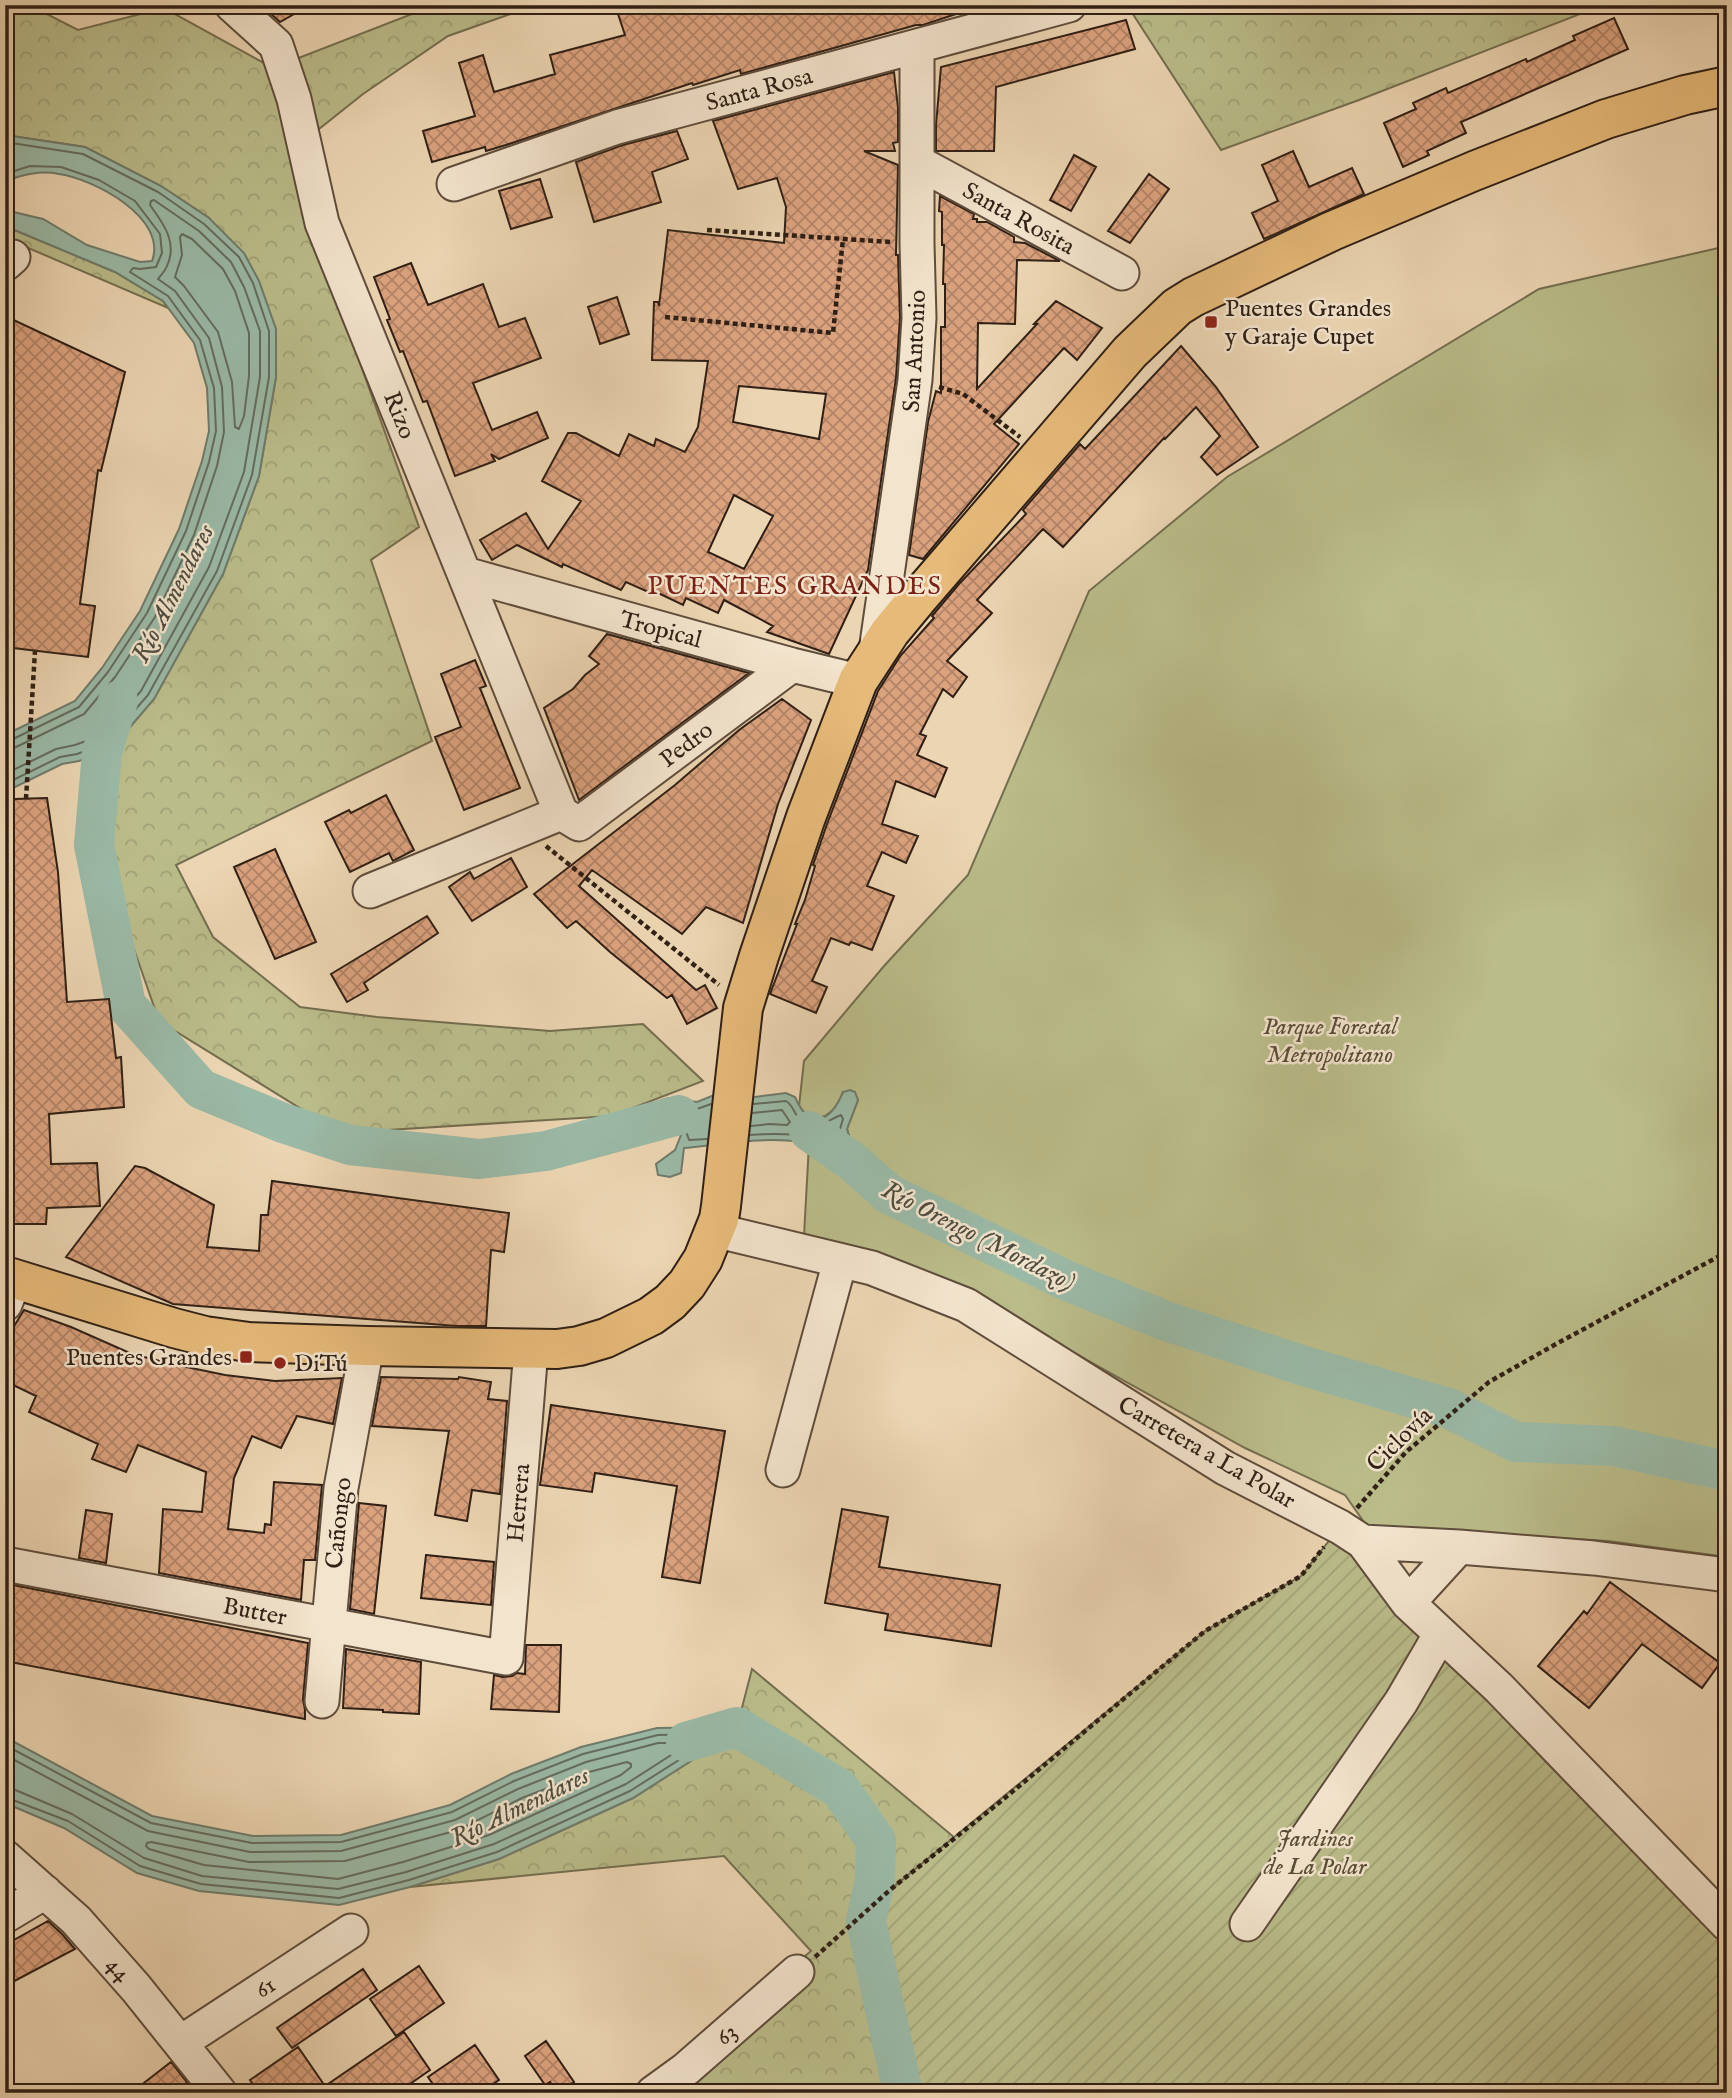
<svg xmlns="http://www.w3.org/2000/svg" width="1732" height="2098" font-family="'IM FELL English',serif">
<style>
.forest{fill:url(#forest-crowns);stroke:#746e50;stroke-width:2}
.park{fill:#babc8a;stroke:#746e50;stroke-width:2}
.garden{fill:url(#garden-furrows);stroke:#746e50;stroke-width:2}
.water{fill:#9ab9a6;stroke:#6f7b6c;stroke-width:2}
.lines{fill:none;stroke-linecap:round;stroke-linejoin:round}
.shore{stroke:#646c5e;stroke-width:2}
.river{stroke:#9ab9a6;stroke-width:40}
.building{fill:url(#building-cross-hatch);stroke:#2f1f15;stroke-width:2;fill-rule:evenodd}
.minor-casing{stroke:#5e4c3c;stroke-width:37}
.major-casing{stroke:#2f1f15;stroke-width:42}
.path{stroke:#2f1f15;stroke-width:4.5;stroke-dasharray:5 3.5;stroke-linecap:butt}
.minor{stroke:#f3e4cd;stroke-width:33}
.major{stroke:#e6ba79;stroke-width:38}
.poi-dot{fill:#8f2418;stroke:#f3e4cd;stroke-width:2.5}
.labels{text-anchor:middle;stroke-width:5;stroke-linejoin:round;paint-order:stroke}
.street-label{font-size:24px;fill:#2f1f15;stroke:#f3e4cd}
.poi-label{font-size:24px;fill:#2f1f15;stroke:#f3e4cd;text-anchor:start}
.park-label{font-size:24px;font-style:italic;fill:#594e38;stroke:#f3e4cd}
.neighbourhood-label{font-size:26px;letter-spacing:2px;fill:#7a1f14;stroke:#f3e4cd}
.water-label{font-size:26px;font-style:italic;fill:#4f4d40;stroke:#f3e4cd}
</style>
<defs>
<pattern id="forest-crowns" width="20" height="18" patternUnits="userSpaceOnUse" patternTransform="scale(1.75)"><rect width="20" height="18" fill="#babc8a"/><path d="M2 6a3 3 0 1 1 6 0M12 15a3 3 0 1 1 6 0" fill="none" stroke="#a0a176"/></pattern>
<pattern id="garden-furrows" width="10" height="10" patternUnits="userSpaceOnUse" patternTransform="scale(1.75)"><rect width="10" height="10" fill="#babc8a"/><path d="M-1 1l2-2M0 10L10 0M9 11l2-2" fill="none" stroke="#a0a176"/></pattern>
<pattern id="building-cross-hatch" width="8" height="8" patternUnits="userSpaceOnUse" patternTransform="scale(1.75)"><rect width="8" height="8" fill="#dba27e"/><path d="M0 0l8 8M0 8l8-8" fill="none" stroke="#b28366"/></pattern>
</defs>
<rect width="100%" height="100%" fill="#ecd5b2"/>
<filter id="stains"><feTurbulence type="fractalNoise" baseFrequency=".00286" numOctaves="4"/><feColorMatrix values="0 0 0 0 .2 0 0 0 0 .09 0 0 0 0 .02 0 0 0 .5 -.17"/></filter>
<radialGradient id="worn" r=".72"><stop offset=".6" stop-color="#630" stop-opacity="0"/><stop offset="1" stop-color="#630" stop-opacity=".3"/></radialGradient>
<path class="forest" d="M5,5H29L78,30L164,8L273,68L435,5H536L448,36L363,94L299,145L310,224L419,527L371,560L432,741L176,865L213,937L300,1007L377,1017L550,1031L643,1024L703,1081L612,1116L340,1133L159,1021L104,863L118,741L154,699L223,574L259,476L276,377L209,218L161,186L85,147L5,135Z
M1127,5H1603L1359,100L1221,150Z
M5,226L115,272L163,301L168,308L5,238Z
M752,1669L955,1838L866,1921L903,2093H642L811,1951L724,1856L410,1887L499,1859L633,1798L705,1752L737,1727Z"/>
<path class="park" d="M1727,246V1557L1608,1541L1455,1532L1383,1531L1366,1525L1345,1495L1245,1448L1058,1344L804,1236L809,1144L825,1150L852,1146L847,1129L858,1100L843,1092L837,1107L825,1116L812,1119L805,1115L799,1106L804,1061L884,966L968,875L1089,591L1227,477L1539,289Z"/>
<path class="garden" d="M1340,1527L1727,1927V2093H903L866,1921L891,1889L1205,1631L1301,1576Z"/>
<path class="water" d="M5,135L85,147L161,186L209,218L244,253L259,281L276,329V377L259,476L223,574L154,699L118,741L102,752L79,761L62,764L5,792V735L75,701L102,668L140,611L179,529L202,461L209,431L207,388L194,343L163,301L115,272L5,226V210L43,219L87,245L140,262L152,261C168,218 94,179 59,174C39,170 23,175 5,181Z
M850,1090L855,1092L858,1100L847,1129L852,1146L854,1163C836,1155 818,1145 798,1142C768,1136 717,1145 684,1148L681,1173L670,1177L658,1175L656,1164L675,1150L681,1135L677,1131L667,1135C651,1127 647,1132 633,1141L627,1129L623,1115L668,1098L697,1102L724,1091L755,1097L786,1093L795,1097C810,1132 831,1121 843,1092Z
M737,1727L705,1752L633,1798L499,1859L410,1887L339,1905L199,1891L137,1873L64,1828L5,1803V1737L152,1816L253,1836L341,1835L450,1805L511,1774L581,1747L657,1728Z"/>
<g class="lines">
<path class="shore" d="M5,142L83,154L158,192L204,224L239,257L253,283L269,331V377L252,475L217,571L148,695L113,735L99,746L77,754L60,757L5,784
M5,174L30,166L61,167L99,180L135,201L160,234L162,253L156,267L140,269L133,268L130,272L168,296L200,340L214,388L216,431L209,462L186,531L147,613L108,672L79,707L11,740L5,741
M182,234L192,239L223,269L235,291L249,333V376L244,416L239,429L235,427L232,382L218,332L184,286L175,277L182,255L180,237Z
M5,749L14,748L84,714L115,677L155,617L194,535L217,466L224,432L222,387L209,338L175,291L158,279C161,275 165,271 167,266C178,242 163,223 150,205L151,201L154,200L199,231L231,262L244,287L260,331V377L244,472L209,567L141,691L108,729L94,738L75,745L56,749L5,774
M751,1126L770,1124L787,1125L790,1122L782,1110L752,1113
M750,1135C787,1132 806,1134 840,1149L845,1146L840,1129L843,1119L841,1115C828,1120 813,1134 799,1119C794,1113 793,1105 786,1101L753,1104
M707,1139L689,1140L686,1131L679,1124L667,1127L655,1123L637,1129L634,1128L632,1122L634,1119L669,1105L697,1109L711,1104
M5,1745L151,1823L252,1843L341,1842L452,1812L514,1781L583,1754L658,1735L706,1734L710,1738L701,1746L630,1791L497,1852L409,1880L339,1898L201,1884L140,1866L68,1821L5,1797
M5,1755L148,1831L250,1852L341,1851L455,1820L518,1789L586,1762L658,1743H678L681,1747L679,1750L626,1784L494,1844L406,1872L338,1889L202,1876L144,1858L72,1814L13,1789L5,1788
M627,1762L631,1764V1767L621,1775L489,1835L403,1862L338,1879L204,1865L149,1849L146,1846L147,1843L151,1842L249,1862L345,1861L458,1830L522,1798L589,1772Z"/>
<path class="river" d="M118,701L102,752L94,845L126,1005L201,1089L283,1123L350,1145L479,1159L546,1151L679,1115
M809,1131L854,1163L889,1194L1063,1279L1163,1320L1301,1365L1448,1408L1516,1442L1614,1446L1727,1471
M686,1742L737,1727L840,1789L876,1841L875,1879L866,1921L903,2093"/>
</g>
<path class="building" d="M261,5H310L280,22Z
M615,5H970L971,9L923,25H916L741,74L740,70L693,85L692,83L506,145L486,151L485,147L432,162L423,131L475,116L459,63L483,55L494,92L555,74L550,55L625,35Z
M1614,18L1628,49L1461,122L1466,133L1427,151L1429,155L1403,167L1384,123L1416,109L1413,103L1446,88L1448,93L1526,59L1527,62L1575,40L1573,36Z
M1126,20L1135,49L996,87L994,151H936V125L941,67Z
M894,72L898,108V142L893,143L895,151H864L898,165L896,255H898L900,318L896,378L868,570L829,654L767,632L773,626L724,600L718,613L686,598L683,605L656,592L655,595L626,582L621,590L563,564L562,567L517,545L492,560L480,540L526,513L548,549L581,501L542,481L568,433H576L619,456L629,434L654,446L656,439L685,452L698,427L708,361L652,360L654,302H658L659,306L668,230L784,243L786,207L777,178L738,189L713,121ZM739,386L826,394L819,439L733,422ZM734,495L773,516L744,569L708,552Z
M677,131L688,159L652,172L661,202L594,222L576,162L623,145Z
M1293,151L1309,187L1352,168L1364,194L1264,239L1252,213L1278,201L1262,165Z
M1074,155L1096,167L1071,211L1050,200Z
M1149,174L1169,189L1130,243L1108,231Z
M540,179L552,217L511,229L499,191Z
M940,196L974,214L973,219H977V222H987L1014,237V242L1025,243L1060,261L1017,260L1015,324L978,323L977,389L1037,324H1034L1056,301L1102,328L1077,360L1064,348L994,424L1019,444L923,559L909,555L928,422L936,391L941,393V327H945V284H943L944,245H942V212L939,211Z
M411,263L428,305L483,284L499,327L525,318L541,358L473,383L492,430L537,412L548,438L499,459L491,454L495,461L455,476L427,401L423,402L403,351L400,352L387,320L390,319L374,277Z
M617,297L629,334L600,344L588,307Z
M5,316L125,372L101,471L98,470L80,604L95,606L88,657L5,647Z
M1181,346L1216,387L1258,447L1217,475L1201,457L1220,436L1196,407L1165,439L1164,438L1063,547L1043,529L977,600L992,613L947,661L967,677L953,697L943,689L920,734L926,736L917,755L947,768L935,797L896,781L882,824L918,836L906,863L882,852L867,886L894,896L872,950L851,942L849,945L831,938L812,981L827,987L816,1013L770,994L797,924H795L805,900L815,866L813,865L827,824L878,691L901,655L934,618L932,616L959,584L1026,514L1023,510L1080,444L1085,449Z
M607,634L749,673L579,800L544,708L573,689L585,675L599,664L589,656Z
M475,660L486,686L480,688L520,788L464,810L435,737L461,727L441,674Z
M782,699L811,720L778,804L743,923L706,907L682,934L592,870L579,886L696,990L705,985L717,1008L687,1024L672,995L667,998L610,952L576,921L567,928L534,894L675,785L739,730Z
M386,795L414,850L393,861L389,853L350,872L325,822L349,810L351,813Z
M47,798L58,872L67,1002L109,999L116,1058L121,1057L124,1107L49,1114L51,1164L97,1163L100,1206L47,1208L46,1224H5V815L15,799Z
M275,849L316,942L275,959L234,867Z
M511,858L527,887L472,921L449,887L470,872L474,879Z
M427,916L438,933L364,983L368,990L347,1002L331,974Z
M135,1166L145,1168L214,1205L207,1247L259,1251L261,1215H268L272,1181L509,1213L504,1252L491,1250L486,1326H457L173,1304L66,1257Z
M24,1310L71,1327L132,1354L172,1364L225,1375L275,1381L342,1378L333,1424L297,1416L281,1448L252,1436L234,1478L228,1529L264,1533L265,1524L271,1525L274,1482L322,1485L315,1560H304L301,1600L159,1573L163,1509L202,1512L206,1472L138,1445L126,1472L92,1459L98,1444L29,1412L36,1396L5,1381V1341Z
M381,1377L458,1379L459,1377L491,1382L488,1399L507,1401L500,1494L472,1490L467,1521L435,1515L449,1431L372,1426Z
M551,1405L725,1431L700,1583L662,1577L677,1486L595,1473L592,1492L540,1485Z
M359,1503L386,1506L374,1614L350,1609Z
M842,1509L888,1517L879,1567L1000,1585L991,1646L885,1630L888,1614L825,1603Z
M86,1510L112,1514L106,1563L79,1558Z
M426,1555L494,1562L491,1605L421,1598Z
M1610,1582L1720,1663L1702,1688L1642,1644L1589,1708L1538,1666L1584,1611L1587,1614Z
M8,1584L308,1643L303,1699L305,1710V1719L5,1661V1599Z
M526,1645H561L559,1712L491,1709L494,1675L503,1677L512,1676L517,1673L525,1674Z
M346,1649L421,1662L419,1714L383,1712V1710L343,1708Z
M48,1921L62,1934L75,1949L5,1986V1945Z
M419,1966L444,2003L396,2036L370,1999Z
M363,1969L377,1990L292,2048L277,2028Z
M404,2032L430,2070L397,2093H259L250,2080L298,2047L325,2086Z
M546,2041L574,2082L558,2093L550,2082L545,2085L525,2056Z
M475,2045L499,2080L480,2093H439L428,2077Z
M171,2062L189,2085L180,2093H131Z"/>
<g class="lines">
<defs>
<path id="minor" d="M232,5L276,45L294,99L322,223L561,813L579,824L792,665
M917,162L1122,273
M454,184L617,127L1069,5
M5,264L13,257
M465,574L792,665L858,681
M876,651L915,380L919,318L917,244V47
M370,891L561,813
M714,1230L872,1268L966,1305L1225,1468L1340,1527L1363,1542L1459,1547L1594,1558L1727,1575
M5,1304L15,1279
M783,1470L840,1261
M1363,1542L1408,1603L1499,1688L1727,1924
M5,1564L506,1658L531,1349
M1408,1603L1459,1547
M322,1701L341,1488L367,1346
M5,1857L76,1920L136,1988L220,2093
M5,1916L45,1892
M1247,1924L1401,1702L1440,1635
M180,2043L351,1931
M653,2093L686,2069L797,1972"/>
<path id="major" d="M5,1276L174,1328L205,1336L249,1342L367,1346L557,1349L579,1346L606,1338L651,1316L670,1302L687,1284L703,1259L719,1219L721,1206L743,1008L759,956L806,817L858,681L890,632L919,597L1130,352L1177,307L1193,297L1332,231L1474,171L1606,119L1685,95L1727,86"/>
</defs>
<use href="#minor" class="minor-casing"/>
<use href="#major" class="major-casing"/>
<path class="path" d="M707,230L891,242
M665,317L833,333L843,239
M939,387L963,394L1020,437
M26,799L35,651
M546,846L719,985
M1357,1508L1406,1452L1489,1382L1556,1344L1727,1252
M815,1957L891,1889L1000,1802L1205,1631L1301,1576L1324,1547"/>
<use href="#minor" class="minor"/>
<use href="#major" class="major"/>
</g>
<g class="poi-dot">
<rect x="1204" y="315" width="14" height="14" rx="3.5"/>
<rect x="239" y="1350" width="14" height="14" rx="3.5"/>
<circle cx="280" cy="1363" r="7"/>
</g>
<g class="labels">
<g class="street-label">
<text transform="translate(759 89) rotate(-15)" y="8">Santa Rosa</text>
<text transform="translate(1019 218) rotate(29)" y="8">Santa Rosita</text>
<text transform="translate(914 351) rotate(-87)" y="8">San Antonio</text>
<text transform="translate(400 415) rotate(68)" y="8">Rizo</text>
<text transform="translate(661 629) rotate(15)" y="8">Tropical</text>
<text transform="translate(686 744) rotate(-37)" y="8">Pedro</text>
<text transform="translate(1399 1439) rotate(-44)" y="8">Ciclovía</text>
<text transform="translate(1207 1452) rotate(30)" y="8">Carretera a La Polar</text>
<text transform="translate(518 1503) rotate(-85)" y="8">Herrera</text>
<text transform="translate(338 1523) rotate(-84)" y="8">Cañongo</text>
<text transform="translate(255 1611) rotate(11)" y="8">Butter</text>
<text transform="translate(119 1969) rotate(49)" y="8">44</text>
<text transform="translate(265 1987) rotate(-33)" y="8">61</text>
<text transform="translate(726 2034) rotate(-41)" y="8">63</text>
</g>
<g class="poi-label">
<text x="1225" y="316">Puentes Grandes<tspan x="1225" dy="28">y Garaje Cupet</tspan></text>
<text x="232" y="1365" text-anchor="end">Puentes Grandes</text>
<text x="294" y="1371">DiTú</text>
</g>
<g class="park-label">
<text x="1330" y="1034">Parque Forestal<tspan x="1330" dy="28">Metropolitano</tspan></text>
<text x="1315" y="1846">Jardines<tspan x="1315" dy="28">de La Polar</tspan></text>
</g>
<g class="neighbourhood-label">
<text x="795" y="594">PUENTES GRANDES</text>
</g>
<g class="water-label">
<text transform="translate(172 593) rotate(-63)" y="9">Río Almendares</text>
<text transform="translate(979 1235) rotate(27)" y="9">Río Orengo (Mordazo)</text>
<text transform="translate(519 1806) rotate(-26)" y="9">Río Almendares</text>
</g>
</g>
<rect width="1732" height="2098" fill="none" stroke="#ecd5b2" stroke-width="28"/>
<rect x="7" y="7" width="1718" height="2084" fill="none" stroke="#2f1f15" stroke-width="3.5"/>
<rect x="14" y="14" width="1704" height="2070" fill="none" stroke="#2f1f15" stroke-width="2"/>
<rect width="100%" height="100%" filter="url(#stains)"/>
<rect width="100%" height="100%" fill="url(#worn)"/>
</svg>
